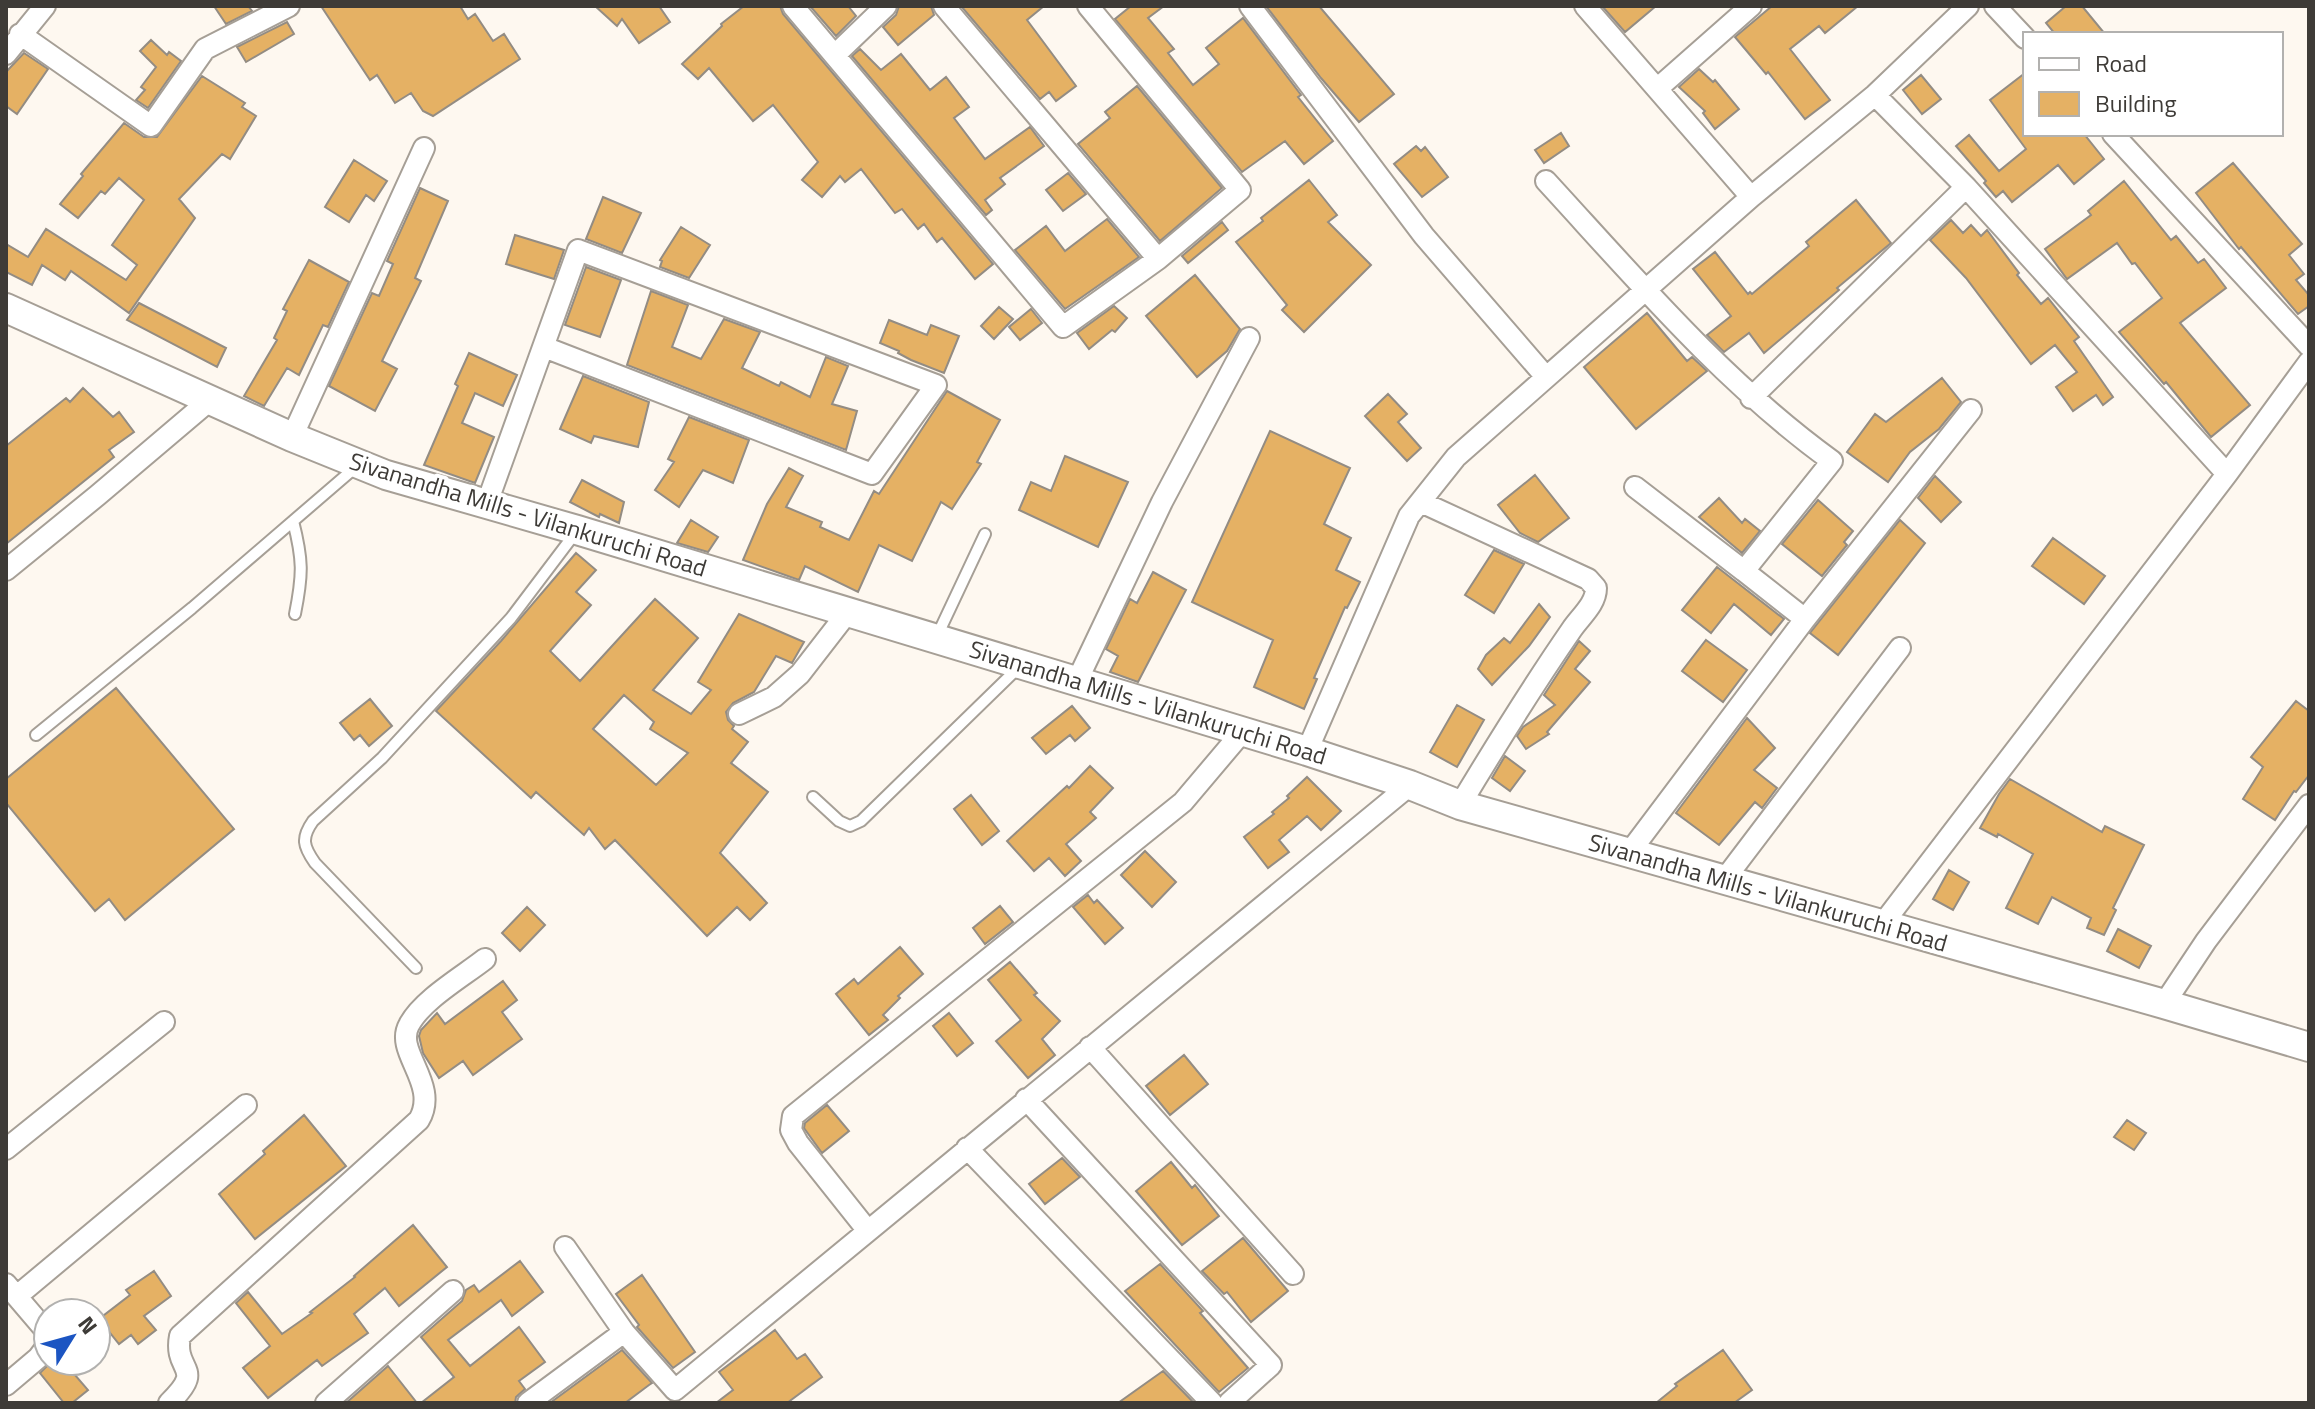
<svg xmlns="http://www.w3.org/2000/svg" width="2315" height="1409" font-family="'Titillium Web',sans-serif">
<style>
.building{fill:#e5b164;stroke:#938c83;stroke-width:2;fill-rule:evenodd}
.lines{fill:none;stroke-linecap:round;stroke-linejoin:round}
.service-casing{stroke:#a69f96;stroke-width:14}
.minor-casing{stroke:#a69f96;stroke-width:24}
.secondary-casing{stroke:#a69f96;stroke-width:32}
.service{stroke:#fff;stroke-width:10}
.minor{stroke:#fff;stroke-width:20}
.secondary{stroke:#fff;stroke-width:28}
.labels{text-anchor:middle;stroke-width:8;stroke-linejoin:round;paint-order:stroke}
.street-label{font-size:24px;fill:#3e3b37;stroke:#fff}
</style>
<rect width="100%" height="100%" fill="#fef8f0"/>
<path class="building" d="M214,6H248L252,11L226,24Z
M321,6H460L468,19L475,14L493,41L504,34L520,59L433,116L423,111L411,93L395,103L377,75L370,80Z
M595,6H659L670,22L639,43L622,19L617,26Z
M744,6H780L783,14L993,264L975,279L942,238L937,242L924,224L918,229L902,209L895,213L861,169L845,182L840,176L822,197L802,180L818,162L773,105L753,121L709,68L698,79L682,64L722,26L721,24Z
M810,6H848L856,16L836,36Z
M899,6H931L934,15L898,45L883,27L896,15Z
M961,6H1044L1027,20L1076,86L1056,101L1049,92L1040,99Z
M1131,6H1164L1148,18L1174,49L1168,53L1193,85L1219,64L1206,48L1243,18L1301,95L1298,97L1333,141L1304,164L1285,141L1242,172L1115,19Z
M1266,6H1319L1394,94L1359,122L1321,78Z
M1602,6H1656L1625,32Z
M1772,6H1858L1825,33L1819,26L1790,49L1830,100L1805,119L1768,72L1766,74L1735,37Z
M2066,6H2082L2105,34H2055L2046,23Z
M287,22L294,34L246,62L237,47Z
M151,40L167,55L169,52L181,61L148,108L136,100L145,90L141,87L156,67L140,51Z
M860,49L881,70L901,54L930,90L946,77L969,107L954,118L985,159L1030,127L1044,146L1000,178L1005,184L985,200L992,210L986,215L852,56Z
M24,53L48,69L17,114L6,106V72Z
M1699,69L1713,82L1715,80L1739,109L1715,129L1703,113L1705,111L1679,87Z
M2025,73V134H2084L2104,159L2074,184L2058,165L2012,202L2003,191L1996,197L1984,183L1986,181L1956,146L1969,135L1999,171L2026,149L1990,100Z
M1921,75L1941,99L1922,114L1903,90Z
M202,76L245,103L242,107L256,116L230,159L222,154L179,199L195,218L129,313L71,271L65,280L42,265L32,285L6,272V244L28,257L46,229L126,280L137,265L112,245L144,200L119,178L105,194L101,191L78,218L60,204L83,176L81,174L124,123L144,137H157Z
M1137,86L1222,188L1160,241L1078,144L1110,118L1105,112Z
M1561,133L1569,146L1544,163L1535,150Z
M1416,146L1421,151L1425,147L1448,177L1422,197L1394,164Z
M354,160L387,181L374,201L366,195L349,222L325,207Z
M2233,163L2302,244L2289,255L2304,274L2296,280L2309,295V306L2298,314L2241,247L2239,249L2196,193Z
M1068,173L1086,194L1063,211L1046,190Z
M1309,180L1337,215L1328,222L1371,265L1304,332L1282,310L1287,305L1236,242L1263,221L1261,218Z
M2124,181L2171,240L2176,236L2198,263L2204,259L2226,288L2180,323L2250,405L2211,437L2166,382L2164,384L2119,332L2162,298L2135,263L2132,264L2117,243L2067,279L2045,249L2091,215L2088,211Z
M420,188L448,201L415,278L421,281L382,361L397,369L375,411L329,386L372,293L379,296L393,264L387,261Z
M603,197L641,213L622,253L586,239Z
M1856,200L1891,243L1837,288L1839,290L1764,353L1749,333L1724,352L1707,335L1731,316L1693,269L1715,252L1748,294L1750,292L1752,294L1809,246L1806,242Z
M1107,219L1139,257L1065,309L1015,250L1046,226L1065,251Z
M1951,220L1963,233L1971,225L1981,236L1987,230L2019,273L2017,275L2041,304L2048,298L2079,337L2074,341L2113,397L2103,405L2096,395L2073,411L2056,387L2077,372L2055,345L2031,364L1966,278L1930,240Z
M1222,222L1228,230L1188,263L1182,256Z
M681,227L710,245L689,278L660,267L662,261L660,260Z
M515,235L564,250L554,279L506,264Z
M309,260L349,282L328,327L323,325L299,375L287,368L264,406L244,396L277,340L274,338L287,311L283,309Z
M586,267L621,280L600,337L565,325Z
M1195,275L1240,329L1227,351L1197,377L1146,316Z
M651,291L688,305L672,347L701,359L724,319L760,332L742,368L779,386L781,382L810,397L826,357L848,366L832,404L857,411L846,450L627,365Z
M139,303L226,348L217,367L127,320Z
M1114,306L1127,318L1115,332L1112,330L1089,349L1077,333Z
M999,307L1013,319L994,339L981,326Z
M1031,309L1042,323L1020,340L1009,327Z
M1647,313L1687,361L1692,357L1707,371L1636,429L1584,367Z
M889,320L927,335L931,325L959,336L944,373L911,360L898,353L899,351L880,343Z
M469,353L517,375L503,406L475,393L462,423L494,437L475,483L424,465L458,386L455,384Z
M583,376L649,402L638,447L594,436L591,443L560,429Z
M1942,378L1961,402L1939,429L1910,452L1888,482L1847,452L1875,414L1886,422Z
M83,388L113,417L119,412L134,432L109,450L114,457L6,544V446L66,398L70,402Z
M947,391L1000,420L977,462L981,464L952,509L941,502L912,561L879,545L858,592L805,566L799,580L743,560L767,504L789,468L803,476L786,507L822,522L820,527L849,540L874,491L879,494Z
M1388,394L1407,414L1398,422L1421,448L1407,461L1365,416Z
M689,417L749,440L733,483L703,470L679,507L655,490L674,462L668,459Z
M1270,431L1350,468L1324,524L1351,538L1336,570L1360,582L1347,608L1345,607L1314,678L1317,679L1304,709L1254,687L1273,640L1192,602Z
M1065,456L1128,482L1098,547L1019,510L1031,482L1051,491Z
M1535,475L1569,518L1538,542L1520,533L1498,505Z
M1935,476L1961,502L1941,522L1918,498Z
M582,480L624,502L619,523L600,514L599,517L570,502Z
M1719,498L1742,523L1745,519L1760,531L1742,553L1699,517Z
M1818,500L1853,531L1844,542L1847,545L1822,576L1782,544Z
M691,520L718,537L708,552L677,543Z
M1900,520L1925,543L1838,655L1810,633Z
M2053,538L2105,576L2084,604L2032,566Z
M1494,550L1524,564L1494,613L1465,595Z
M576,553L596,570L576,592L591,605L550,651L580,681L655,599L698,638L653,690L691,714L711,690L698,682L739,614L804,642L792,663L776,656L754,692L733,703L726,712L728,720L734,726L732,729L748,742L731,763L768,792L720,853L767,903L750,920L737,907L707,936L615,840L605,849L589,828L584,835L536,792L531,798L436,711L501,641ZM624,695L654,722L650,729L688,753L656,785L593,729Z
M1717,567L1784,619L1771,635L1734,604L1711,633L1682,610Z
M1153,572L1186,590L1138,682L1110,672L1118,656L1106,649L1130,599L1137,603Z
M1539,604L1550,617L1529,646L1492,685L1478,669L1486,655L1504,638L1510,643Z
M1706,640L1747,670L1723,702L1682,671Z
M1579,641L1590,651L1575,669L1590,682L1547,732L1549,734L1526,749L1517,736L1523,727L1555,705L1544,695Z
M116,688L234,829L125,920L109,899L95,911L6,803V779Z
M370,699L392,726L369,746L360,735L354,740L340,723Z
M2296,701L2309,711V775L2296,792L2294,791L2275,820L2243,799L2263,767L2251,757Z
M1457,705L1484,720L1457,767L1430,752Z
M1072,706L1090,728L1075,741L1070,735L1046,754L1032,738Z
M1747,718L1775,748L1754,770L1777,788L1762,808L1755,802L1719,845L1676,813Z
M1505,756L1525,771L1510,791L1492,778Z
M1090,766L1113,788L1090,812L1096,818L1066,844L1081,861L1065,876L1049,858L1034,871L1007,841L1067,786L1069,788Z
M1307,777L1341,811L1321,830L1307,816L1279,840L1289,852L1268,868L1244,837L1274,814L1272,812L1289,798L1287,796Z
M2010,779L2102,832L2105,826L2144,845L2113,908L2116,910L2104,935L2087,928L2091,918L2052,897L2038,924L2006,908L2033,854L1998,834L1997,837L1980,828L1999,794Z
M971,795L999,831L982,845L954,809Z
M1145,851L1176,882L1152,907L1121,875Z
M1949,870L1969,882L1953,910L1933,899Z
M1088,895L1094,903L1097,900L1123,928L1105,944L1073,907Z
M1000,906L1013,922L985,944L973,928Z
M527,907L545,925L520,951L502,933Z
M2118,929L2151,946L2139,968L2107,951Z
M900,947L923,974L898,996L900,998L883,1015L888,1020L869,1035L836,994L854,979L858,984Z
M1010,962L1037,993L1034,995L1060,1021L1042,1039L1055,1055L1028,1078L996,1041L1021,1020L988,980Z
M503,981L517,1000L502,1012L522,1039L473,1075L463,1061L439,1078L423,1053L419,1036L421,1030L437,1013L445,1024Z
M949,1013L973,1043L957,1056L933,1026Z
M1184,1055L1208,1084L1170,1115L1146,1086Z
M827,1105L849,1131L822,1153L804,1128L805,1123Z
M304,1115L346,1166L255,1239L219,1194L265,1154L263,1151Z
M2127,1120L2146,1133L2134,1150L2114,1137Z
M1062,1158L1080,1177L1045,1204L1029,1184Z
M1171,1162L1192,1188L1195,1185L1219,1216L1182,1245L1136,1191Z
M413,1225L447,1267L399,1306L385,1288L354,1314L368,1333L322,1366L317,1360L268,1398L243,1368L270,1346L236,1303L248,1292L282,1334L312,1313L310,1312L355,1277L354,1276Z
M1243,1238L1288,1291L1251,1322L1227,1292L1224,1294L1202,1271Z
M520,1261L543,1292L512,1316L501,1300L448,1340L470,1366L519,1327L545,1362L519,1381L525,1389L516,1397L515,1403H421L454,1377L421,1337L462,1301L466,1290L474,1285L479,1292Z
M1160,1264L1203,1311L1200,1313L1248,1368L1219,1392L1125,1291Z
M154,1271L171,1296L144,1316L156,1330L138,1344L131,1335L119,1344L99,1319L130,1295L126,1290Z
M642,1275L695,1352L673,1368L637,1327L639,1325L616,1294Z
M775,1330L797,1359L805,1354L822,1377L787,1403H716L733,1390L719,1372Z
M622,1350L652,1383L649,1385L625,1403H550Z
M1723,1350L1752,1390L1734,1403H1656L1677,1386L1675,1384Z
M52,1361H63L88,1390L72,1403H64L40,1373Z
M388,1366L417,1403H346Z
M1163,1371L1194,1403H1118Z"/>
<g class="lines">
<defs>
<path id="service" d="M293,521C303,560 303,574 295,614
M937,636L985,534
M36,735L192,608L357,466
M813,797L839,821L850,826L861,821L1018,668
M416,968L315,863C303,846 301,838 313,821L382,758L511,618L576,532"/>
<path id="minor" d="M793,6L1063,327L1158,259L944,6
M1088,6L1240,190L1158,259
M1250,6L1424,236L1546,377
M1995,6L2025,38
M20,34L151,126L205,49L289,6
M6,54L45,6
M836,54L886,6
M1658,88L1751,6
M1875,95L1966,187L2227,474
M2113,134L2309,346
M1546,181C1636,279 1724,383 1832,461L1744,571L1805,619L1629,853
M1751,197L1875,95L1968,6
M1751,398L1966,187
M292,437L424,148
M1635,487L1744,571
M1421,502L1588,579L1596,588C1596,604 1581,616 1572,629C1532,687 1496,745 1460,805
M487,503L578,250L936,385L872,474L544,347
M6,570L98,495L210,400
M1805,619L1971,410
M1077,681L1162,502L1249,338
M739,714L774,697L800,674L848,612
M1307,751L1409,516L1456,457L1751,197L1585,6
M1724,880L1900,648
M1881,926L2227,474L2309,362
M2164,1004L2206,941L2309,805
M1090,1047L1293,1274
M1026,1099L1271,1365L1229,1403
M967,1148L1212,1403
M6,1149L164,1022
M868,1231L798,1143L791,1130L793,1116L1183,802L1243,731
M565,1247L624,1332
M6,1284L47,1332V1346L38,1358L6,1385
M17,1296L246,1105
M169,1403C207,1366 173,1373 180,1336L419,1120C440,1084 394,1052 409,1025C422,1000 462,977 485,959
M326,1403L453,1291
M528,1403L624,1332L675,1390L1410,785"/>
<path id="secondary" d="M6,308L292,437L386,475L577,530L1307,751L1410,785L1460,805L2164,1004L2309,1047"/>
</defs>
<use href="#service" class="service-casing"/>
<use href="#minor" class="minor-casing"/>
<use href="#secondary" class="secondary-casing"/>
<use href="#service" class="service"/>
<use href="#minor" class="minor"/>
<use href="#secondary" class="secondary"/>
</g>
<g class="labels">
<g class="street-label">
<text transform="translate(528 515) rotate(17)" y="8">Sivanandha Mills - Vilankuruchi Road</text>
<text transform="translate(1148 703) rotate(17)" y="8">Sivanandha Mills - Vilankuruchi Road</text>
<text transform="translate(1768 893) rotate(16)" y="8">Sivanandha Mills - Vilankuruchi Road</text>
</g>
</g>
<rect width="2315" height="1409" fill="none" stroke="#3e3b37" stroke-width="16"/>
<rect x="2023" y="32" width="260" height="104" fill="#ffffff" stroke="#b2b1af" stroke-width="2"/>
<rect x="2039" y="58" width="40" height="12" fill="#ffffff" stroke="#b2b1af" stroke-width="2"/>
<text x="2095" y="72" font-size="24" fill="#3e3b37">Road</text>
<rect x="2039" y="92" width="40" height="24" fill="#e5b164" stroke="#b2b1af" stroke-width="2"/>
<text x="2095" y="112" font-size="24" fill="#3e3b37">Building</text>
<g transform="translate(72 1337) rotate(53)"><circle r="38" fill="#ffffff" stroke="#b2b1af" stroke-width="2"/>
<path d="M0-6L14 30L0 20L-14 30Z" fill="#1c55c2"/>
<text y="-12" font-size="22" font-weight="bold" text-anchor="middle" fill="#3e3b37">N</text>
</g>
</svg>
